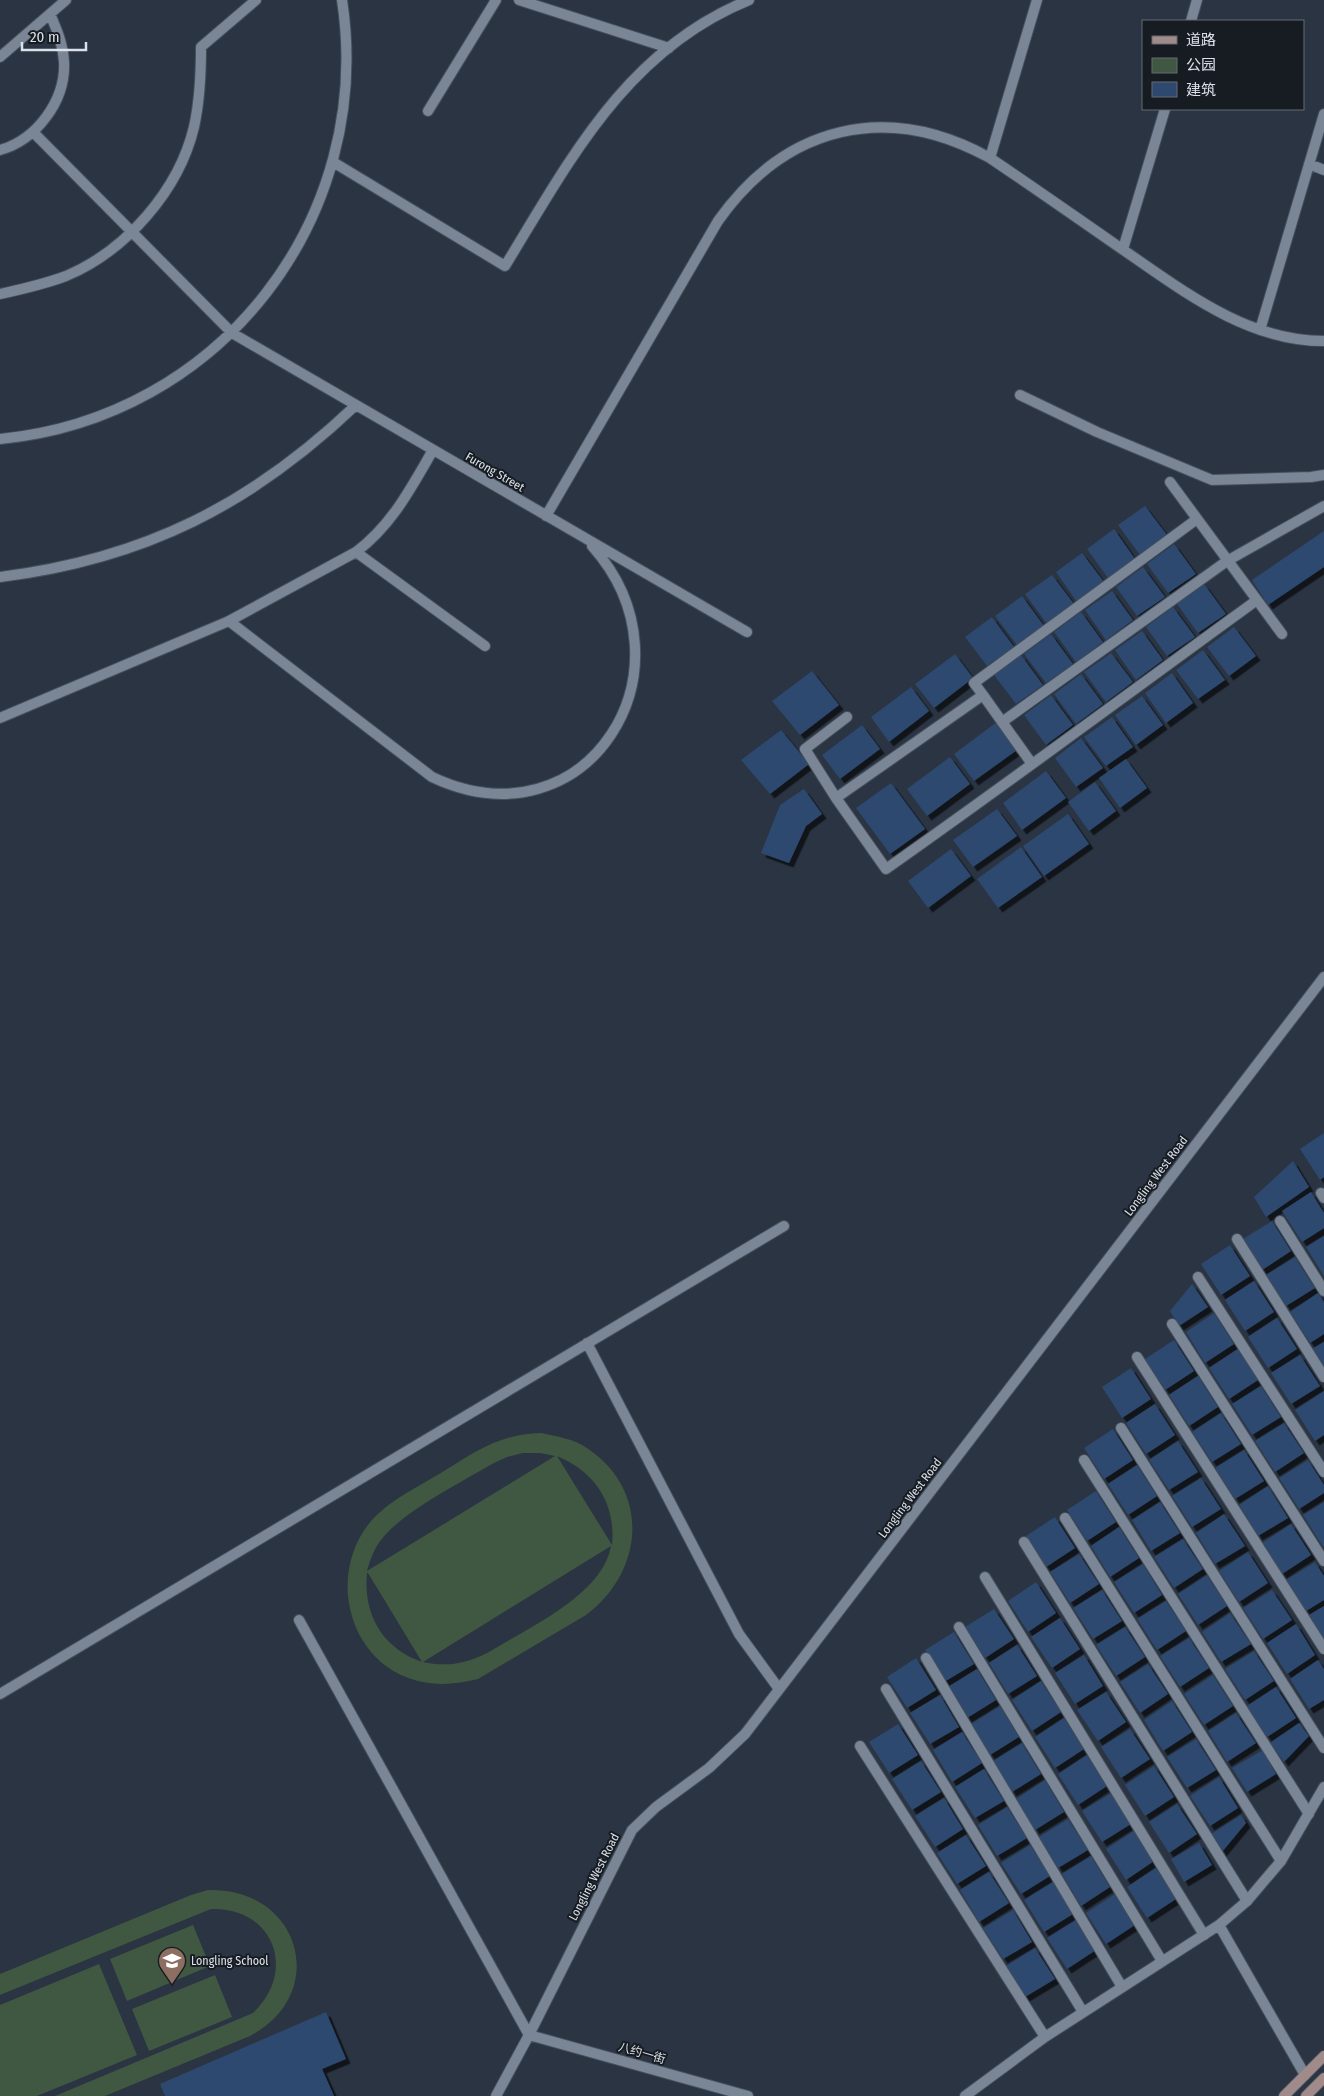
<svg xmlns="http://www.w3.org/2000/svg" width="1324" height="2096" font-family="'Fira Sans Condensed','Noto Sans SC',sans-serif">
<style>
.green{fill:#405741;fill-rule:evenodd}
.building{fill:#2d496f;filter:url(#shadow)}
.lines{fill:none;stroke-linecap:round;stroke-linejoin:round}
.service-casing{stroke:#464f5a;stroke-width:12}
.minor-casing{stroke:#464f5a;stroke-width:12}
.secondary-casing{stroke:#464f5a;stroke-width:12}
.service{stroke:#7a8696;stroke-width:10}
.minor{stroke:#7a8696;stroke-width:10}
.secondary{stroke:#a18b8a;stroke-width:10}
.labels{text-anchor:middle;stroke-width:4;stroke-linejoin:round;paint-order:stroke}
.street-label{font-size:12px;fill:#dbe1ea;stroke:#171c22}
.poi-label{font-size:12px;fill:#dbe1ea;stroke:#171c22;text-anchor:start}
</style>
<defs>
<filter id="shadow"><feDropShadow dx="4.5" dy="4.5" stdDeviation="0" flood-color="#0009"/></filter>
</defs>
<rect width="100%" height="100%" fill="#2a3442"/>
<path class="green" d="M541,1433C555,1436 569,1438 582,1445C651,1486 646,1570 586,1615L478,1679C458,1684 439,1686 418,1681C353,1665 329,1586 363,1532C381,1503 417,1488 444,1471C478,1450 501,1434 541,1433ZM523,1453H540L555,1456L367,1571C370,1560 374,1549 381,1540C402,1512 460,1483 492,1464L507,1457ZM557,1456C595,1472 616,1503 612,1545ZM611,1546C603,1595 526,1629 487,1653C465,1664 446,1667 423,1662ZM367,1573H368L422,1662C382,1648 363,1614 367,1573Z
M208,1890C300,1887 331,1993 250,2036L105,2096H55L253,2013C298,1970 273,1907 211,1909L0,1995V1974L191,1895Z
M193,1925L210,1966L127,2001L110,1959Z
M99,1964L137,2055L37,2096H0V2005Z
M215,1975L232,2017L149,2051L132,2009Z"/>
<path class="building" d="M1145,506L1167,535L1140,555L1118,525Z
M1114,529L1135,559L1108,578L1087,549Z
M1324,531V567L1268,605L1252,580Z
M1174,544L1196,574L1168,593L1147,564Z
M1082,553L1104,582L1077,602L1056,572Z
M1143,567L1165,597L1137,616L1116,587Z
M1052,575L1074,604L1047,624L1025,594Z
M1204,584L1226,614L1198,633L1177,604Z
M1112,591L1133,620L1106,640L1085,610Z
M1022,596L1044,626L1017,645L995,616Z
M1173,607L1195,637L1167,656L1146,627Z
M1081,612L1103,642L1076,662L1054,632Z
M992,617L1014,647L987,666L965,637Z
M1234,627L1256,656L1229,676L1207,647Z
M1142,631L1163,660L1136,680L1115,650Z
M1051,634L1073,664L1046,683L1024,654Z
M1203,650L1225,680L1198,699L1176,670Z
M1111,653L1133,682L1106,702L1084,672Z
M955,654L973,678L934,708L915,684Z
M1021,655L1043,685L1016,704L994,675Z
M812,671L839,705L800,735L772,701Z
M1172,673L1193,703L1166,723L1145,693Z
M1081,674L1103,704L1076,724L1054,694Z
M911,687L929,711L889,742L871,717Z
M1051,695L1073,725L1046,745L1024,715Z
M1142,696L1163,725L1136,745L1115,715Z
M1112,717L1133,747L1106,766L1084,737Z
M997,722L1017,750L974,781L954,754Z
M862,725L880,749L840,779L822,755Z
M781,730L809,764L770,794L741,760Z
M1081,738L1103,768L1076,787L1055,758Z
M950,757L970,784L927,816L907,789Z
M1126,759L1147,788L1120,808L1099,778Z
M1046,771L1066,798L1022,830L1003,803Z
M1095,782L1116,811L1089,831L1068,802Z
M891,783L925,829L890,854L856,808Z
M804,789L822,814L806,826L789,863L761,853L780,805Z
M997,809L1017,836L973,867L953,840Z
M1068,814L1089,844L1044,876L1023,846Z
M1021,847L1042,877L998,908L977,879Z
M951,849L971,876L928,908L908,881Z
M1324,1133V1177L1320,1180L1300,1149Z
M1293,1161L1309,1187L1266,1217L1254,1197Z
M1311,1192L1324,1213V1228L1302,1242L1282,1211Z
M1272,1221L1291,1251L1262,1270L1243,1239Z
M1324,1236V1276L1306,1247Z
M1230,1245L1250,1276L1221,1295L1201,1264Z
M1295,1257L1315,1288L1286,1306L1266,1275Z
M1254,1281L1274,1312L1245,1331L1225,1300Z
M1192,1284L1208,1307L1179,1326L1170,1311Z
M1318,1293L1324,1302V1334L1310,1343L1290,1312Z
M1214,1313L1234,1344L1205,1363L1186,1332Z
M1277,1318L1297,1349L1268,1368L1248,1337Z
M1174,1340L1194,1371L1165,1390L1145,1359Z
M1324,1342V1367L1312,1349Z
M1238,1349L1258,1380L1229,1399L1209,1368Z
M1300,1355L1320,1386L1291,1404L1271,1373Z
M1131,1368L1151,1399L1122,1418L1102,1387Z
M1198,1376L1218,1407L1189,1426L1169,1395Z
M1261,1386L1281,1417L1252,1435L1232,1404Z
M1324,1391V1435L1315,1441L1295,1410Z
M1155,1404L1175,1435L1146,1454L1126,1423Z
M1221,1413L1241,1444L1212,1462L1192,1432Z
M1284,1423L1304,1453L1275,1472L1255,1441Z
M1113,1429L1133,1460L1104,1479L1084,1448Z
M1178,1441L1198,1472L1169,1490L1149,1460Z
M1244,1450L1264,1481L1235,1499L1215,1468Z
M1308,1460L1324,1485V1493L1299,1509L1279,1478Z
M1137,1465L1157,1496L1128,1515L1108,1484Z
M1201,1478L1221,1509L1192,1527L1172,1496Z
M1268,1486L1288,1518L1258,1536L1239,1505Z
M1096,1491L1116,1522L1087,1541L1067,1510Z
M1160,1502L1180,1533L1151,1551L1132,1520Z
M1324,1502V1546L1323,1547L1303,1515Z
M1224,1514L1245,1546L1215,1564L1196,1533Z
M1055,1517L1075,1548L1046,1567L1026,1536Z
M1291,1524L1311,1555L1282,1574L1262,1543Z
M1119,1527L1139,1558L1110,1577L1091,1546Z
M1183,1539L1203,1569L1174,1588L1154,1557Z
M1248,1552L1268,1583L1239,1602L1219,1571Z
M1079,1554L1099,1584L1070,1603L1050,1572Z
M1315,1562L1324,1576V1600L1306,1611L1286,1580Z
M1143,1564L1162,1595L1134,1613L1114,1582Z
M1207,1575L1227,1606L1198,1625L1178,1594Z
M1036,1582L1056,1613L1028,1632L1008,1601Z
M1102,1590L1122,1621L1093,1639L1073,1608Z
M1272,1590L1292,1620L1263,1639L1243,1608Z
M1166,1601L1186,1631L1157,1650L1137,1619Z
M1324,1606V1639L1309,1615Z
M994,1609L1014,1639L985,1658L965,1627Z
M1230,1613L1251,1644L1221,1662L1202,1632Z
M1060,1618L1080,1649L1052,1668L1031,1637Z
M1296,1624L1315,1655L1287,1674L1267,1643Z
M1125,1627L1145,1657L1116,1676L1096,1645Z
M954,1632L974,1664L944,1682L925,1650Z
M1189,1638L1209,1668L1180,1687L1160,1656Z
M1017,1645L1037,1676L1008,1694L989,1663Z
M1254,1651L1274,1681L1245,1700L1225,1669Z
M1084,1655L1103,1686L1075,1704L1055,1673Z
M916,1658L936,1690L907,1708L887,1677Z
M1318,1660L1324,1669V1700L1309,1709L1290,1679Z
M1148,1664L1168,1694L1140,1713L1120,1682Z
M977,1669L996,1700L967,1718L948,1687Z
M1213,1675L1233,1706L1204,1725L1184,1694Z
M1041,1681L1061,1712L1032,1731L1012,1700Z
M1276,1687L1296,1718L1267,1737L1247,1706Z
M1106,1692L1126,1722L1098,1741L1077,1710Z
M940,1695L959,1727L930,1744L910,1713Z
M1172,1701L1192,1732L1163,1751L1144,1720Z
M1000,1706L1019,1737L990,1755L971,1724Z
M1236,1713L1256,1743L1227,1762L1208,1731Z
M1064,1718L1084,1749L1055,1768L1035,1737Z
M1299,1723L1309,1736L1284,1762L1270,1743Z
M898,1724L918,1755L889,1773L869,1742Z
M1130,1729L1150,1759L1121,1778L1101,1747Z
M962,1732L982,1763L952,1782L933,1750Z
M1196,1739L1216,1770L1187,1788L1167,1757Z
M1022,1743L1041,1774L1012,1792L993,1761Z
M1263,1750L1276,1774L1247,1792L1232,1768Z
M1087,1755L1107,1786L1078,1805L1058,1774Z
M921,1761L941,1792L912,1810L892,1779Z
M1154,1766L1174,1797L1145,1816L1125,1785Z
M984,1769L1004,1801L975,1818L955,1787Z
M1219,1777L1238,1808L1210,1826L1190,1796Z
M1045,1780L1064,1812L1035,1830L1016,1799Z
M1111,1793L1131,1824L1102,1842L1082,1811Z
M944,1798L963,1829L935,1847L915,1816Z
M1177,1804L1197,1834L1169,1853L1149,1822Z
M1007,1807L1027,1838L997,1856L978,1825Z
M1241,1815L1246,1823L1222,1852L1211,1834Z
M1068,1819L1088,1850L1058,1868L1039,1837Z
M1135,1830L1154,1861L1126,1880L1106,1849Z
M966,1835L986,1866L957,1884L937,1853Z
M1199,1843L1212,1865L1184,1882L1171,1859Z
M1030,1845L1050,1876L1021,1894L1001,1863Z
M1091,1856L1110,1887L1081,1906L1062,1874Z
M1156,1868L1176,1899L1147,1918L1127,1887Z
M989,1872L1009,1903L979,1922L960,1890Z
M1053,1882L1073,1914L1044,1932L1024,1900Z
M1115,1894L1135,1925L1106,1944L1086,1913Z
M1013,1910L1032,1942L1003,1959L983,1928Z
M1076,1920L1096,1950L1067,1969L1047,1938Z
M1035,1948L1055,1979L1025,1997L1006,1966Z
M326,2012L346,2059L322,2069L334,2096H165L160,2084Z"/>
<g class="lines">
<defs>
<path id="service" d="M1170,482L1282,634
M983,695L974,683L1197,519
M1002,722L1227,561
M1032,764L983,695L836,798L886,869C1011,781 1133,690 1257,600
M836,798L805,749L847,717
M1321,1193L1324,1198
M1280,1221L1324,1291
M1237,1239L1324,1377
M1198,1277L1324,1472
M1172,1324L1324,1561
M1137,1357L1324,1649
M1121,1428L1324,1748
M1084,1460L1309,1814
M1065,1518L1281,1861
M1024,1542L1247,1901
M985,1577L1204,1935
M959,1627L1162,1961
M926,1658L1122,1987
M886,1689L1083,2012"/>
<path id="minor" d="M519,0L669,48
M1191,21L1197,0
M0,57L66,0
M428,111L496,0
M33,132L232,333L747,632
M0,150C36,140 66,101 64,62C63,44 57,30 50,14
M990,158L1037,0
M333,162L505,266C570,160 626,50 749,0
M1309,164L1324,170
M1123,249L1165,109
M0,294C23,289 45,284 66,276C126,251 179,190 194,127C200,100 201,74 201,47L256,0
M1260,330L1324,114
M1020,395L1097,432L1212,480L1311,477L1324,475
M0,439C220,418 375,218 342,0
M546,516L718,221C786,125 887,101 990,158C1033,187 1076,217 1119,247C1181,289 1245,341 1324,341
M356,552L485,646
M1227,561L1324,506
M0,577C144,559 251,505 356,405
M229,621L432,777C587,850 701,668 592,546
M0,718L229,621L356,552C392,525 411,488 433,450
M587,1343L739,1634L779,1689
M299,1620L529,2035
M0,1694L784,1226
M860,1746L1045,2037
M1219,1925L1305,2075
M529,2035L748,2096
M496,2096L529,2035L632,1830L656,1807L709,1768L745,1734L1324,977
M965,2096L1045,2037L1219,1925L1247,1901L1281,1861L1324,1787"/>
<path id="secondary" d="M1284,2096L1324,2056
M1306,2096L1324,2078"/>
</defs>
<use href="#service" class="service-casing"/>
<use href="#minor" class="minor-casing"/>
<use href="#secondary" class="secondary-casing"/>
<use href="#service" class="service"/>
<use href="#minor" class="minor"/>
<use href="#secondary" class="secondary"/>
</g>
<defs>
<symbol id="school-pin" viewBox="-11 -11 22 30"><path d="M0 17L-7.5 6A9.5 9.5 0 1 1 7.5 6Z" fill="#8d6e63" stroke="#171c22"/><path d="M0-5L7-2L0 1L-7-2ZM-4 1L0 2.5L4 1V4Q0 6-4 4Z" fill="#fff"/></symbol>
</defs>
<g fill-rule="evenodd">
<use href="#school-pin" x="156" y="1945" width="32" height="43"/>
</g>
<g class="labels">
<g class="street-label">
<text transform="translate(495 472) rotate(30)" y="4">Furong Street</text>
<text transform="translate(1156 1176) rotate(-53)" y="4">Longling West Road</text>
<text transform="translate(910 1498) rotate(-53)" y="4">Longling West Road</text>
<text transform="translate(594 1877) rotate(-63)" y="4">Longling West Road</text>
<text transform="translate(642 2053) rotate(16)" y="4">八约一街</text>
</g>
<g class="poi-label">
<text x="191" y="1965">Longling School</text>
</g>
</g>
<rect x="1142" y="20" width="162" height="90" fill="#171c22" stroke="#656b72"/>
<rect x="1152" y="36" width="25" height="8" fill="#a18b8a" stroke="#656b72"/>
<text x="1186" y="45" font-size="15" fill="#dbe1ea">道路</text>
<rect x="1152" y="58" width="25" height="15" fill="#405741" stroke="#656b72"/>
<text x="1186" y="70" font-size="15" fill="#dbe1ea">公园</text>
<rect x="1152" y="82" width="25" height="15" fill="#2d496f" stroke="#656b72"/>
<text x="1186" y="95" font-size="15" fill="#dbe1ea">建筑</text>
<path d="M22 42v8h64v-8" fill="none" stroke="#dbe1ea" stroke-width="2.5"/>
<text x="30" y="42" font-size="15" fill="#dbe1ea" stroke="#171c22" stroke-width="4" paint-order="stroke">20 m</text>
</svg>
